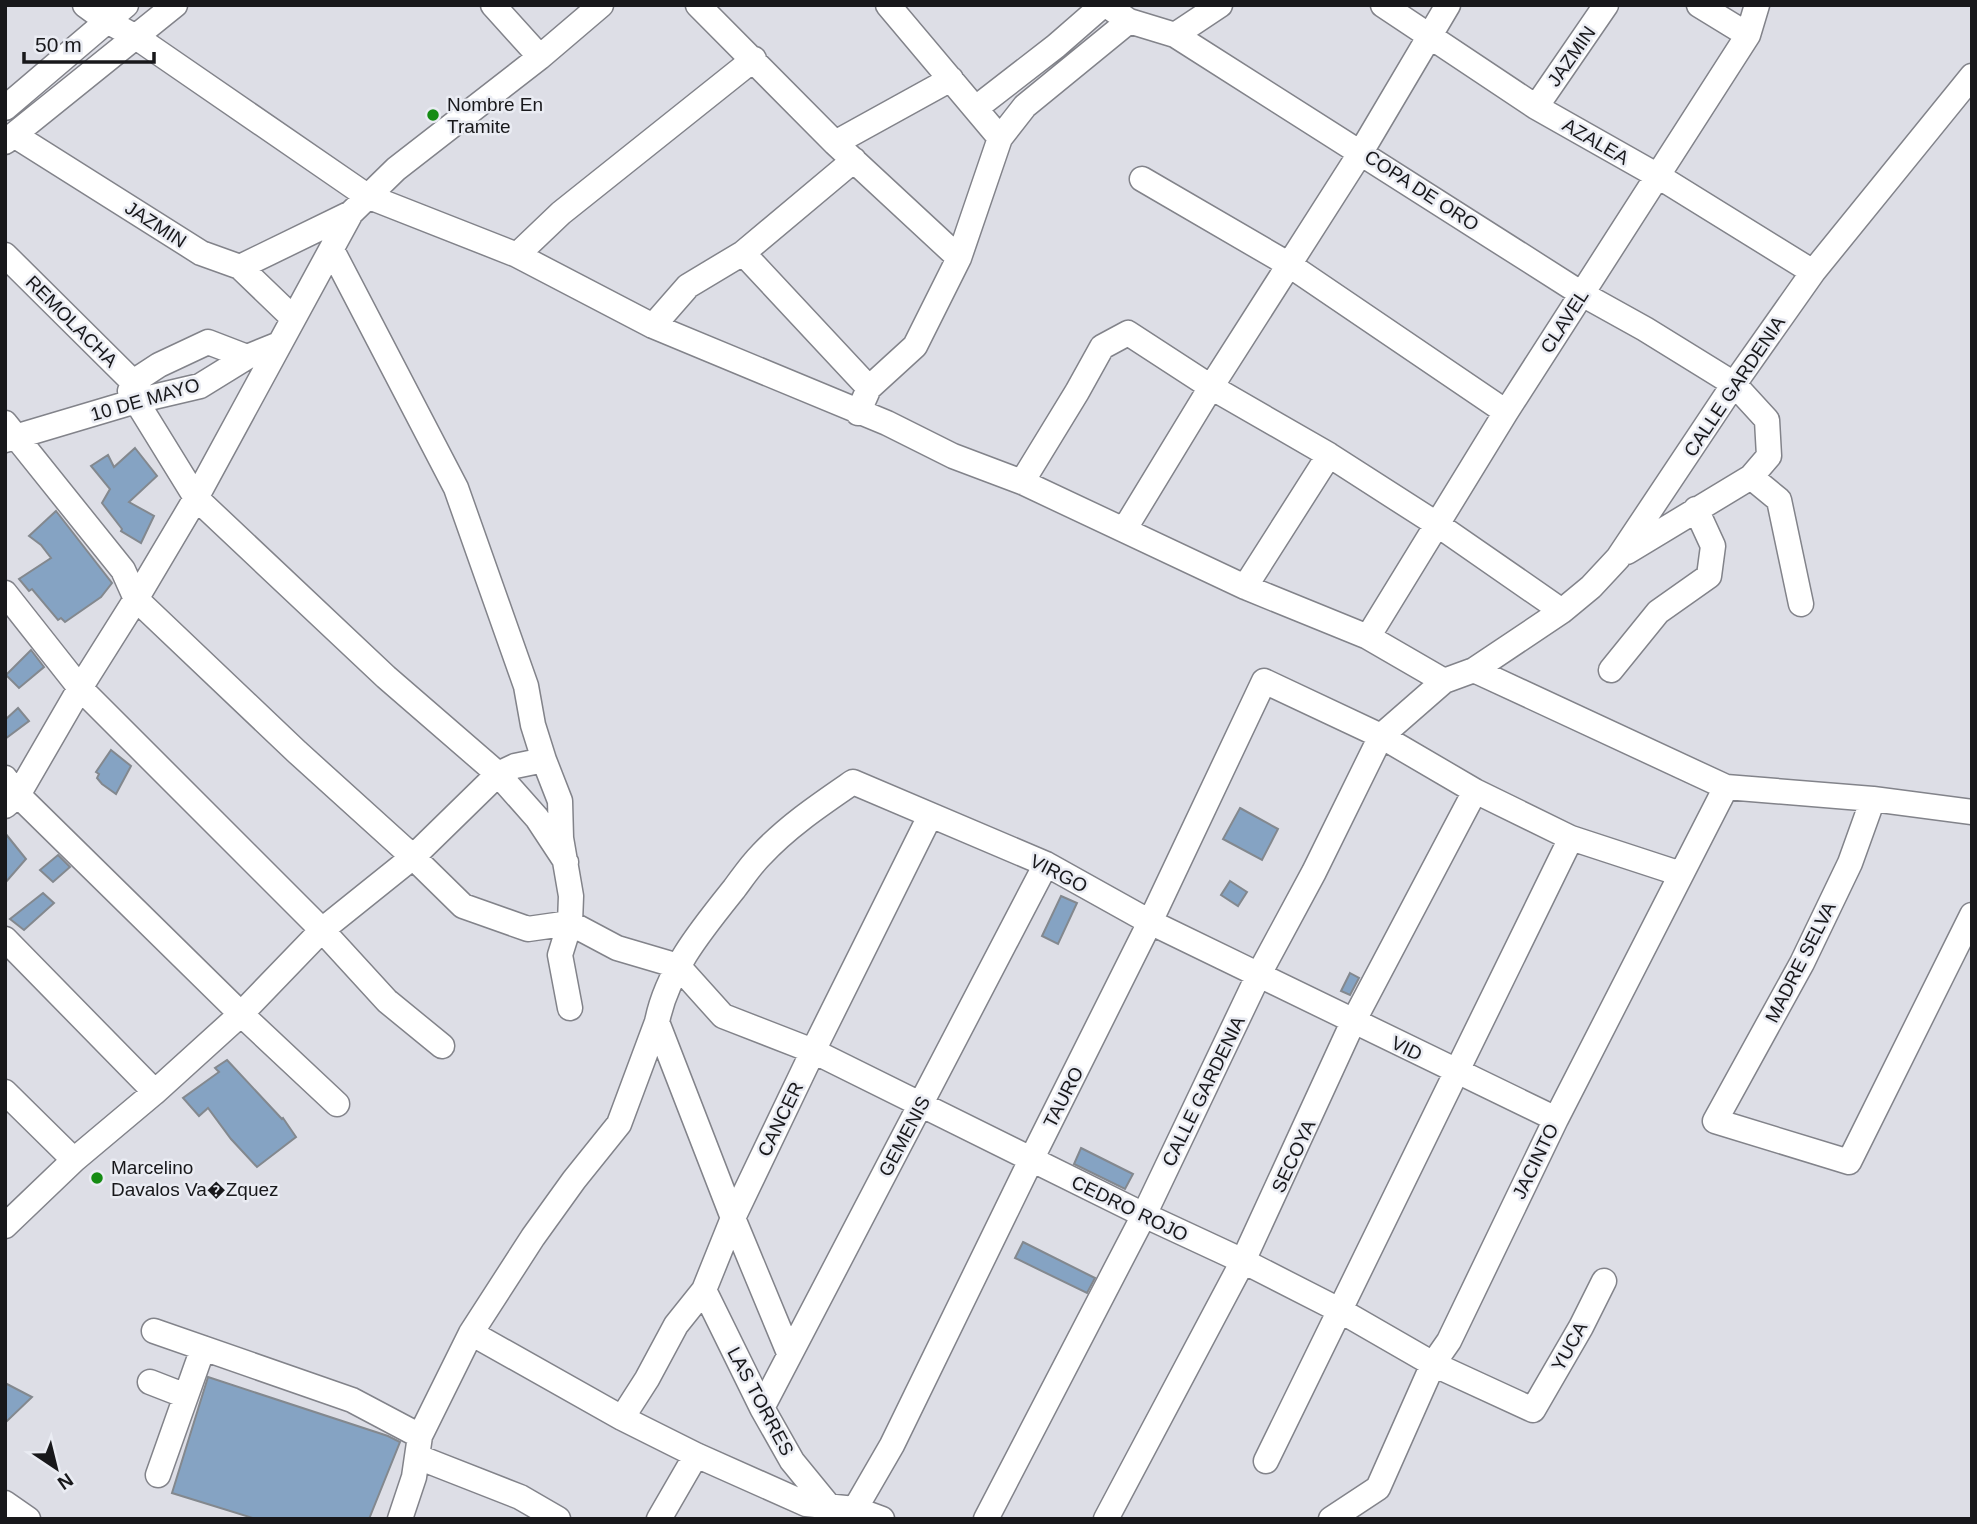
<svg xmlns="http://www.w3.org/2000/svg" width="1977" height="1524" font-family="Arial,sans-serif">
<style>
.building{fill:#85a3c3;stroke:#83888e;stroke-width:2}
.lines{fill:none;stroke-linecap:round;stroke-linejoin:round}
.minor-casing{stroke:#82838a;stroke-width:27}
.minor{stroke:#fff;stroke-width:24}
.poi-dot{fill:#168c14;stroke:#eaecf3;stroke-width:2.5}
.labels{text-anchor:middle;stroke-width:5;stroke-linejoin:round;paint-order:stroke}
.street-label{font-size:19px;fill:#18181b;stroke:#eaecf3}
.poi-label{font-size:19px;fill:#18181b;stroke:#eaecf3;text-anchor:start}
</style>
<rect width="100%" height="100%" fill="#dddee6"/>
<path class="building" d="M135,448L157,476L129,502L154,516L141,543L121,531L122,529L102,503L110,489L91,466L108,455L114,467Z
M56,511L112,583L101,597L65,622L61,618L58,620L32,589L29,591L19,579L51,558L41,545L29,536Z
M31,650L44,667L19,688L6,675Z
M18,708L29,721L5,739V720Z
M111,750L131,766L116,794L102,784L97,778L99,774L96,772Z
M1240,808L1278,829L1262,860L1223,839Z
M5,833L26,859L5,883Z
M58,855L70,867L53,882L40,870Z
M1230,881L1247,892L1238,906L1221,895Z
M43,893L54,903L24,930L10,919Z
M1061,896L1077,903L1058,944L1042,936Z
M1350,973L1359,978L1350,995L1341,991Z
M227,1060L282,1119L283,1118L296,1137L257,1167L231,1139L208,1108L199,1116L183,1098L219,1072L215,1068Z
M1081,1148L1133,1174L1125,1189L1074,1164Z
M1023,1242L1095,1278L1087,1293L1015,1258Z
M208,1377L388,1436L400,1442L369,1519H256L172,1493Z
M5,1383L32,1397L5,1423Z"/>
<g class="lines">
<defs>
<path id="minor" d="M85,5L107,21L136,37L367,196L517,255L653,326L887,423L953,456L1022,482L1245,587L1368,637L1444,681
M493,5L540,57
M698,5L835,143L959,258
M888,5L1000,138
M1106,5L1129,21L1175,35L1582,294L1645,329L1734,384L1767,420L1769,456L1751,477L1627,552
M1383,5L1536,107L1658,176L1813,272
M1699,5L1748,35
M1175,35L1220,5
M1536,107L1606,5
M5,108L126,5
M976,108L1056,46L1103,5
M14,135L201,253L240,267L293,318
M5,142L175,5
M835,143L951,79
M1142,179L1288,264L1506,412
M743,253L869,388
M5,255L133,382L130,391L196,498L386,677L498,774L537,818L566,862
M517,255L561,213L754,59
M240,267L351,213
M653,326L688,286L743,253L854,160
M133,382L159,365L208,342L247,357
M858,413L869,388L915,346L959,258L1000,138L1025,106L1129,21
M5,423L123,570L136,599L297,752L413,857L463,906L528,929L570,923L617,948L678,966L723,1016L813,1051L1144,1215L1243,1261L1341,1311L1433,1364L1533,1410L1581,1327L1604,1281
M5,440L136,401L200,386L247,357L279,344
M1751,477L1779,500L1801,604
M1022,482L1077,392L1102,347L1128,333L1211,387L1329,455L1438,525L1562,611
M1124,530L1211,387L1361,152L1448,5
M1245,587L1329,455
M5,593L80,688L322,930L387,1001L442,1046
M1368,637L1506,412L1748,35L1757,5
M1474,670L1726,787L1873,799L1972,812
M1611,670L1658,612L1709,576L1713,546L1696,509
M544,760L560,801L561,838L571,896L570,923L560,955L570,1008
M5,778L18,795L241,1014L337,1104
M1873,799L1850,863L1802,963L1715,1121L1849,1162L1972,915
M5,806L18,795L80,688L136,599L196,498L351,213L396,169L540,57L601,5
M5,939L155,1092
M657,1022L733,1218L789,1353
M5,1092L74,1160
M5,1226L74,1160L155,1092L241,1014L322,930L413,857L498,774L515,766L544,760L533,725L526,686L456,488L332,250
M704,1290L762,1408L792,1461L828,1505
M154,1331L352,1400L420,1436
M471,1333L622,1418L696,1455L806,1504L855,1509L882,1519
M150,1382L186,1396
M762,1408L1046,864
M622,1418L647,1379L676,1325L704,1290L733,1218L813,1051L930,816
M418,1457L520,1497L558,1519
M1266,1461L1571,838
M158,1475L203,1348
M5,1503L28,1519
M400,1519L414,1477L420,1436L471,1333L533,1237L574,1180L619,1124L657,1022C667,971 702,929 734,889C743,877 751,865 761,855C788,826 821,804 853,782L1046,864L1150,922L1556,1119
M659,1519L696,1455
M853,1519L855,1509L892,1445L1031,1160L1150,922L1264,681L1381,736L1475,791L1571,838L1681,874
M986,1519L1144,1215L1259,974L1314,872L1381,736L1444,681L1474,670L1562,611L1591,587L1618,558L1734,384L1813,272L1972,76
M1106,1519L1243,1261L1353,1022L1475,791
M1331,1519L1378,1488L1433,1364L1449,1341L1556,1119L1726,787"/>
</defs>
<use href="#minor" class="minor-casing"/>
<use href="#minor" class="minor"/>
</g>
<g class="poi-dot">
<circle cx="433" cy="115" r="7"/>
<circle cx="97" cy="1178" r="7"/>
</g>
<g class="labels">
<g class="street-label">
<text transform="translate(1571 56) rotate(-55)" y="7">JAZMIN</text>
<text transform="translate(1596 141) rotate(30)" y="7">AZALEA</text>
<text transform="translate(1422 190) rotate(33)" y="7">COPA DE ORO</text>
<text transform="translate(156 224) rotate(33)" y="7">JAZMIN</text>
<text transform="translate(72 321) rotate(45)" y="7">REMOLACHA</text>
<text transform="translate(1564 321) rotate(-57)" y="7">CLAVEL</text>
<text transform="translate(1734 386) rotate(-56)" y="7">CALLE GARDENIA</text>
<text transform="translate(145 399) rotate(-16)" y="7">10 DE MAYO</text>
<text transform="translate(1059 873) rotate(27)" y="7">VIRGO</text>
<text transform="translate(1800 962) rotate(-63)" y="7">MADRE SELVA</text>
<text transform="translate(1407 1048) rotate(26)" y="7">VID</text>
<text transform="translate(1203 1091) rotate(-64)" y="7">CALLE GARDENIA</text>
<text transform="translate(1063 1097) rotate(-63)" y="7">TAURO</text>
<text transform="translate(780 1119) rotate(-64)" y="7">CANCER</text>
<text transform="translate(904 1136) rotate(-62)" y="7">GEMENIS</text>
<text transform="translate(1293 1156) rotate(-65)" y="7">SECOYA</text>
<text transform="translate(1535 1161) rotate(-64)" y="7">JACINTO</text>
<text transform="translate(1130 1208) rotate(26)" y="7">CEDRO ROJO</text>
<text transform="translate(1569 1346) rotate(-61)" y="7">YUCA</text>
<text transform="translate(761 1401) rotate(62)" y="7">LAS TORRES</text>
</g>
<g class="poi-label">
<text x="447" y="111">Nombre En<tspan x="447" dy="22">Tramite</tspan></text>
<text x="111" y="1174">Marcelino<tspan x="111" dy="22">Davalos Va�Zquez</tspan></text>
</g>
</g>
<rect width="1977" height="1524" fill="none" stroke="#18181b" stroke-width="14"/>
<g transform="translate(56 1468) rotate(145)" stroke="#eaecf3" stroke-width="5" paint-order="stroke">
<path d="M0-5L12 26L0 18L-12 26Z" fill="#18181b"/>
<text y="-10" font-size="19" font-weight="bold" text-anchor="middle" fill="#18181b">N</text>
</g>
<path d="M24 52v10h130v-10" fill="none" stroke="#18181b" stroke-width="3.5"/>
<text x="35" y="52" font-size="21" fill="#18181b" stroke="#eaecf3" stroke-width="5" paint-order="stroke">50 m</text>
</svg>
